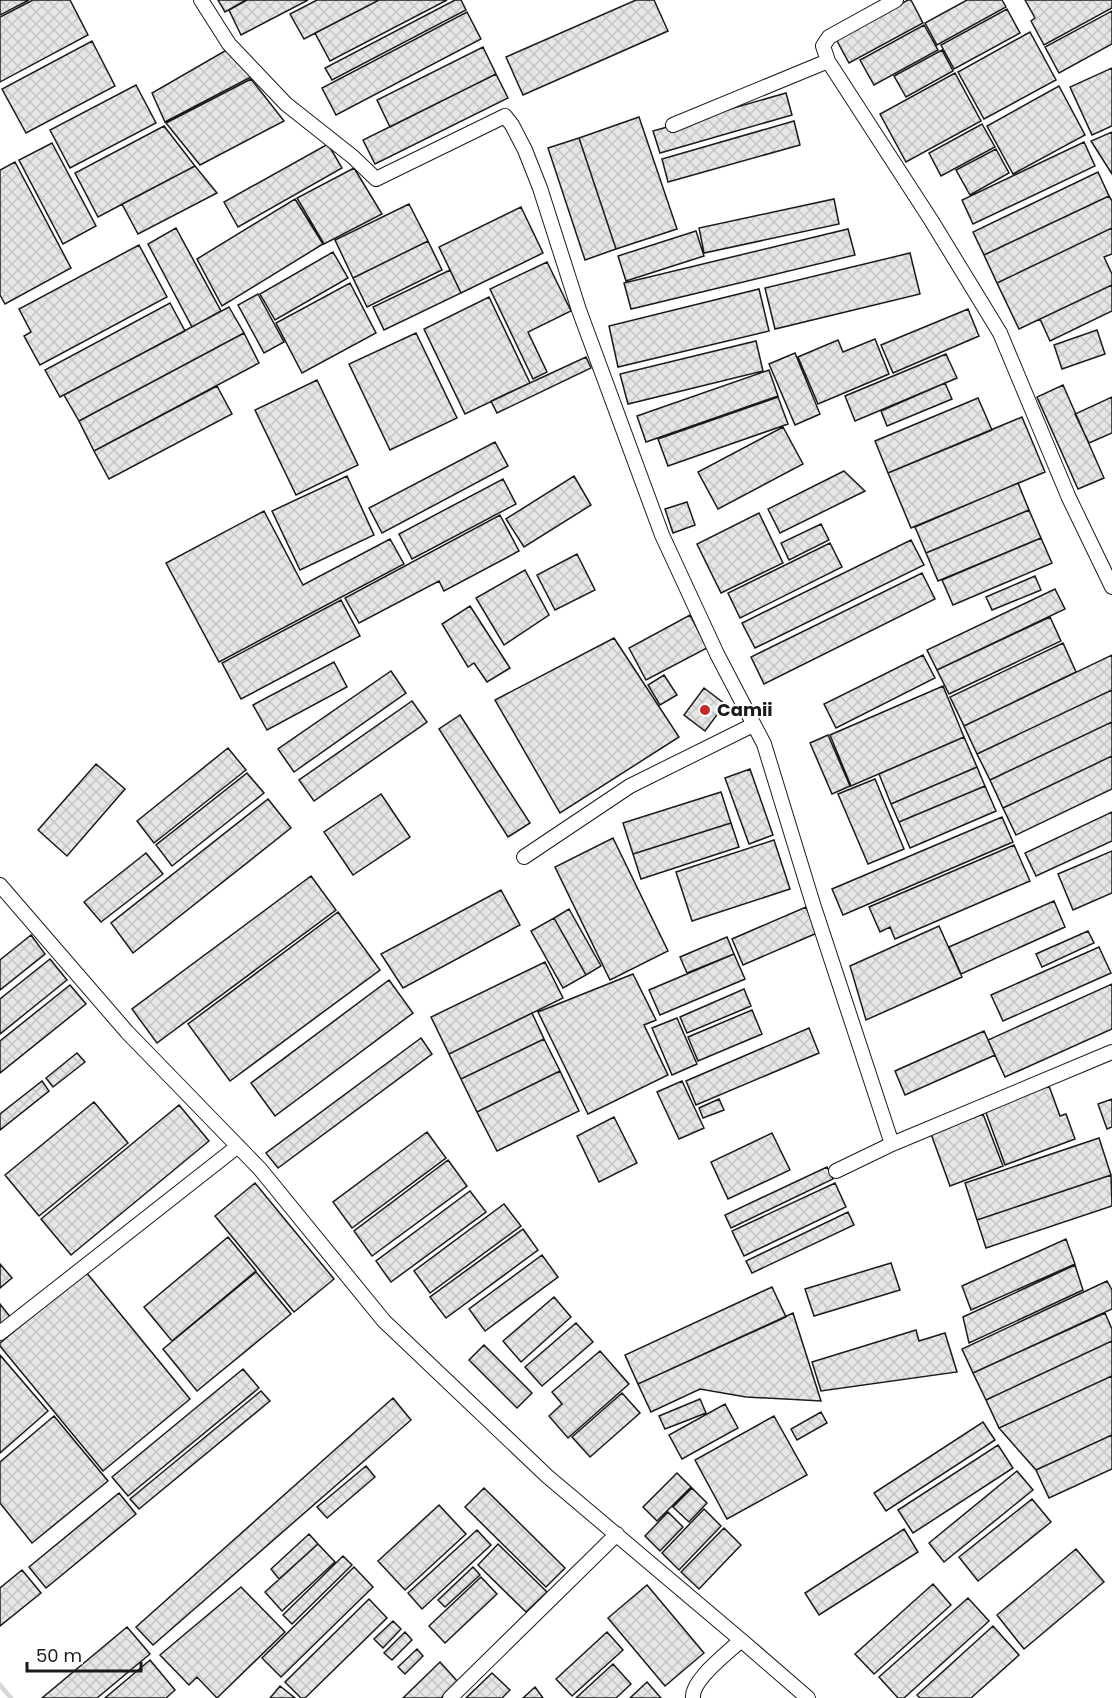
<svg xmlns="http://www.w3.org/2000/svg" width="1112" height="1698" font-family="Poppins,sans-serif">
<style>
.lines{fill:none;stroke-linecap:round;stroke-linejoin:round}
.stream{stroke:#d7d7d7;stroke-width:4.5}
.building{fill:url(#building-cross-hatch);stroke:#1a1a1a;stroke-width:1.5}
.minor-casing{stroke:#1a1a1a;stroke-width:16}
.minor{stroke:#fff;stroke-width:14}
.poi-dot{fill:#c62828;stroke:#fff;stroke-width:2}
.labels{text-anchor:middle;stroke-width:4.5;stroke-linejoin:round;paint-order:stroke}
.poi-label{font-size:18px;font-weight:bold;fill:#1a1a1a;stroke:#fff;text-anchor:start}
</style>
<defs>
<pattern id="building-cross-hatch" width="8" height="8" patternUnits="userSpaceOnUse" patternTransform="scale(1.5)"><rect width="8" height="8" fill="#e6e6e6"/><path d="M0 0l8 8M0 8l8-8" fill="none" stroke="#c5c5c5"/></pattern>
</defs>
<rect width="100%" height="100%" fill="#fff"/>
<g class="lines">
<path class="stream" d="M0,1685L11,1698"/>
</g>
<path class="building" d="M0,0H29L0,15Z
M33,0H70L88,35L0,82V17Z
M218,0H246L225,12Z
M247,0H308L241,35L229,10Z
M317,0H379L304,39L290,14Z
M379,0H447L330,61L315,33Z
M455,0H461L466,10L332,80L325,68Z
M636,0H654L668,31L523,95L506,57Z
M908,0H911L923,23L849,63L836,39Z
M967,0H1002L1006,7L937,45L925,23Z
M1025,0H1112V8L1044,45L1031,21L1035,18Z
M1007,9L1020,33L954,69L941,45Z
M1112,11V44L1059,73L1045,47Z
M467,12L481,39L336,115L322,88Z
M924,25L938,50L874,85L860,60Z
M1030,32L1056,80L984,119L958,72Z
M92,41L115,86L26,133L2,89Z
M483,47L496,74L390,127L377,100Z
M230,48L251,77L165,122L152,93Z
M942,50L953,71L906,97L894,76Z
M1112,68V126L1092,135L1070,87Z
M955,73L981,121L906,162L880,114Z
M496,74L508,98L375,164L363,140Z
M251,79L284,121L200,165L166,123Z
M136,85L156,123L70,168L50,130Z
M1059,86L1085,135L1013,174L987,126Z
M786,93L792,115L660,153L653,131Z
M639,117L677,229L616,249L579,138Z
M794,121L800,145L668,182L662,159Z
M982,124L995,147L941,176L929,153Z
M164,126L195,166L98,217L75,173Z
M1112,132V174L1091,141Z
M579,138L616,249L585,260L548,148Z
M1084,142L1095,166L973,224L962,200Z
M52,143L96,226L63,244L19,160Z
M328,144L342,168L238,227L224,202Z
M996,149L1009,173L970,195L956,170Z
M15,162L71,268L5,304L0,295V170Z
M195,166L217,193L138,234L122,204Z
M354,168L382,214L324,244L297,198Z
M1098,172L1109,196L984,255L973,232Z
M1109,196L1112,201V228L997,283L984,255Z
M295,199L323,244L222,306L197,259Z
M834,199L839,224L704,253L699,228Z
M409,204L428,241L353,278L335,240Z
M521,207L543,253L461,293L439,247Z
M176,228L221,311L192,327L148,244Z
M1112,228V254L1104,257L1112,274V285L1019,329L997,283Z
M848,229L855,255L631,309L624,283Z
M696,231L704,256L626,281L618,256Z
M428,241L442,270L367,307L353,278Z
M139,245L167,297L40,365L24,336L31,332L19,309Z
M333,252L348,278L275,320L260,294Z
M910,253L920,294L775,329L765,288Z
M547,262L571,311L528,332L547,372L533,379L490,289Z
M450,270L461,293L384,330L373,307Z
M350,283L376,333L302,373L276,323Z
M1112,285V311L1050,341L1040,319Z
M759,289L769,331L618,367L609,326Z
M258,294L284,342L264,353L238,305Z
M489,297L530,383L465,414L424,329Z
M170,303L185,331L60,397L45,370Z
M229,307L244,333L79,421L64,395Z
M968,309L979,336L893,373L881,345Z
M1097,330L1105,354L1062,369L1054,345Z
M244,333L259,363L94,451L79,421Z
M416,333L457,418L390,450L349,364Z
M875,339L889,374L818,404L798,357L838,340L843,352Z
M756,341L763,371L628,404L620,374Z
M795,353L820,414L795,425L769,364Z
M946,354L957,378L855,421L845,396Z
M586,357L591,368L497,413L491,401Z
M769,370L778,396L646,442L637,416Z
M317,380L358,465L296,495L255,410Z
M945,383L952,399L887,426L881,411Z
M1063,385L1104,478L1078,489L1037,397Z
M217,386L232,414L109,479L94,451Z
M778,397L788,424L668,466L658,439Z
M1112,397V433L1089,443L1075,414Z
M978,398L992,430L888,473L875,441Z
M1022,417L1045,472L911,528L888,473Z
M783,427L803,464L718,509L698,472Z
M495,442L508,466L382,533L369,508Z
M844,471L865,491L780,533L768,509Z
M347,476L374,535L300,570L272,511Z
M574,476L591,505L524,547L506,519Z
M503,479L516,504L412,559L399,534Z
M1018,483L1029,510L926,553L915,527Z
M687,502L695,525L673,533L665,509Z
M1029,510L1041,538L938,581L926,553Z
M264,511L303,585L390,539L404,564L219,662L166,563Z
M759,513L783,563L721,593L697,544Z
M500,515L519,551L444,591L439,581L359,623L345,598Z
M821,524L829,540L789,560L781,543Z
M1041,538L1052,563L953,605L942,580Z
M911,540L924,565L755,648L742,623Z
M830,543L842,567L740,618L728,593Z
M577,554L595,590L555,610L537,575Z
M525,570L549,615L504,645L476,598Z
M922,573L935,599L764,684L751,657Z
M1035,576L1041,590L992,610L986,597Z
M1055,589L1065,609L937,670L927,650Z
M341,600L360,636L241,699L222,663Z
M470,606L510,668L487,682L474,663L468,667L442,624Z
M690,615L707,648L646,680L629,648Z
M1050,617L1061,641L949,694L937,670Z
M614,638L679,737L560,813L495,700Z
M1063,643L1076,672L964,726L950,697Z
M923,655L935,678L836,728L824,704Z
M1112,655V690L977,754L964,726Z
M334,662L347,687L267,730L253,705Z
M391,671L406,693L294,772L278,749Z
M664,675L677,695L660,705L648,685Z
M943,686L964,737L851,786L830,735Z
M704,688L725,704L705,731L684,715Z
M1112,690V722L990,780L977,754Z
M412,701L427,722L314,801L299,780Z
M460,715L530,823L508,837L439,729Z
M1112,722V756L1003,808L990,780Z
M828,735L850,786L832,794L810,743Z
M964,737L977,767L891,804L879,774Z
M228,748L246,770L154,843L137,821Z
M1112,756V789L1016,835L1003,808Z
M96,764L125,789L67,856L38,830Z
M977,767L985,786L899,822L891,804Z
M750,769L773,835L749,844L725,778Z
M247,773L264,793L172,866L156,845Z
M875,779L904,849L868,864L838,794Z
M985,786L996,811L910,848L899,822Z
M721,792L731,823L633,854L623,823Z
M381,794L410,837L353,875L324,832Z
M268,799L291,828L133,953L111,923Z
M1112,812V841L1036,876L1025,853Z
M1002,817L1013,842L843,915L832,889Z
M731,823L739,847L641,879L633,854Z
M613,838L668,951L610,980L555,867Z
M774,840L790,889L692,921L676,872Z
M1014,845L1030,881L895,939L890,927L880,932L869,907Z
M1112,851V893L1073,910L1058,874Z
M146,853L163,874L101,922L84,902Z
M311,876L336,910L157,1043L132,1009Z
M501,890L520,925L403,988L381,954Z
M1054,901L1065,927L961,974L949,947Z
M806,907L817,933L743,965L732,939Z
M569,909L601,966L586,975L554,918Z
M338,912L380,970L230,1081L188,1024Z
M554,918L586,975L563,988L531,931Z
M939,926L962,977L866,1020L850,966Z
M1088,931L1094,943L1042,967L1036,954Z
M31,935L45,954L0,990V960Z
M727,937L734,954L687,973L680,957Z
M1099,947L1111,973L1003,1021L991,995Z
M734,954L745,979L660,1015L649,990Z
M50,959L67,980L0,1034V999Z
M545,962L563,998L449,1054L431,1017Z
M633,974L656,1020L644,1025L668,1075L588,1114L538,1012Z
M389,980L413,1013L275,1116L251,1083Z
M1112,984V1029L1005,1077L988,1040Z
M70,985L86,1004L0,1073V1041Z
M744,989L751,1006L687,1033L680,1017Z
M752,1010L762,1034L698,1061L688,1037Z
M532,1013L544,1039L461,1079L449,1054Z
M677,1018L697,1064L672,1075L652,1028Z
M809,1028L819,1053L696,1105L686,1081Z
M984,1031L995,1055L905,1095L895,1071Z
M421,1038L432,1054L278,1168L266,1153Z
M544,1039L560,1071L477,1112L461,1079Z
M77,1053L85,1062L53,1087L46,1078Z
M560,1071L579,1111L497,1151L477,1112Z
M42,1081L49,1091L0,1130V1114Z
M682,1081L704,1128L679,1139L657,1092Z
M1049,1086L1060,1116L1066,1114L1075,1139L1005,1165L985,1110Z
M719,1099L724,1110L703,1118L699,1108Z
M1112,1099V1127L1107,1129L1098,1104Z
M94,1102L128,1143L39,1216L5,1175Z
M179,1105L209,1141L71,1255L41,1219Z
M983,1114L1003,1166L950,1186L931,1134Z
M614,1117L637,1163L599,1182L577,1136Z
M427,1132L446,1158L352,1228L333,1202Z
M772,1133L790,1170L728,1199L711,1162Z
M1099,1138L1111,1175L977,1220L965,1183Z
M448,1160L467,1186L372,1256L354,1231Z
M827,1167L833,1179L731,1228L725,1215Z
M1111,1175L1112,1206L986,1248L977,1220Z
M255,1183L334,1279L294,1312L215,1216Z
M835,1183L846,1207L744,1256L732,1231Z
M470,1191L486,1212L391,1282L376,1261Z
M504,1204L521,1226L430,1293L414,1271Z
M848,1212L854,1225L752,1273L746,1261Z
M523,1229L538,1250L446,1318L430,1297Z
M228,1237L256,1271L172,1341L144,1307Z
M1066,1239L1075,1264L971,1310L962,1286Z
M542,1255L558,1277L485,1331L469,1309Z
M891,1263L900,1290L814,1316L805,1289Z
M0,1264L12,1278L0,1288Z
M1075,1265L1083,1290L969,1343L963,1317Z
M86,1272L190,1399L103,1471L0,1346V1343Z
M256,1272L291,1314L197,1391L163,1349Z
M1107,1281L1112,1290V1309L973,1373L962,1349Z
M772,1287L786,1317L638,1384L625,1355Z
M554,1297L571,1317L521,1362L503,1341Z
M0,1304L11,1318L0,1327Z
M793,1313L821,1401L746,1397L700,1389L651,1412L638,1384Z
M1105,1313L1112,1329V1341L986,1400L973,1373Z
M576,1323L593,1342L542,1386L525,1367Z
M916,1330L919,1341L945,1333L957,1372L821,1391L812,1362Z
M1112,1341V1376L999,1428L986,1400Z
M484,1345L532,1393L517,1408L469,1360Z
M600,1351L629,1384L568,1438L549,1416L562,1404L552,1392Z
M0,1355L48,1411L0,1453Z
M243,1369L259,1388L128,1496L112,1477Z
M1112,1376V1435L1036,1470L999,1428Z
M261,1391L270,1401L139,1509L130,1499Z
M622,1393L640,1413L590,1457L572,1437Z
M393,1398L411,1420L153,1645L136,1627Z
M700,1399L706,1413L665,1429L659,1416Z
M725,1404L738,1428L682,1459L669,1435Z
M821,1412L827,1423L797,1440L791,1429Z
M54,1416L108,1481L32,1543L0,1503V1462Z
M774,1416L807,1475L727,1519L695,1460Z
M983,1422L995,1440L886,1511L874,1493Z
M1112,1435V1469L1049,1498L1036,1470Z
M998,1445L1013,1468L913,1533L898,1510Z
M366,1466L375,1477L327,1518L317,1507Z
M1017,1471L1033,1490L944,1562L929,1543Z
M677,1473L691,1487L657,1521L643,1507Z
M484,1488L565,1568L546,1587L465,1507Z
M692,1488L707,1503L689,1522L673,1507Z
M119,1493L136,1514L46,1588L29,1567Z
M1032,1499L1051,1522L978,1581L959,1557Z
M439,1505L466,1534L405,1590L378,1561Z
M704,1509L721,1526L679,1570L662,1553Z
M668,1512L683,1527L660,1551L645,1536Z
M724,1528L741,1545L699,1589L681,1572Z
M904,1529L918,1552L819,1615L805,1593Z
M477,1530L491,1545L422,1609L408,1593Z
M309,1534L318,1544L279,1579L271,1569Z
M318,1544L335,1562L282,1611L265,1592Z
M498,1544L547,1592L526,1612L478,1565Z
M1076,1549L1104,1582L1024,1649L997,1615Z
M343,1556L352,1565L292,1624L283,1615Z
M354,1567L373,1587L281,1677L262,1658Z
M473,1567L480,1575L445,1607L438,1600Z
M22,1570L41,1593L0,1626V1588Z
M481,1577L497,1594L445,1643L429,1626Z
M933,1584L951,1605L874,1674L855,1654Z
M647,1585L704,1653L665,1686L608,1618Z
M241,1587L285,1632L217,1698L197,1677L189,1685L160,1655Z
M968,1598L989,1621L904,1698H898L879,1677Z
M369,1599L387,1618L305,1698H301L285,1682Z
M393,1621L401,1629L383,1648L374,1639Z
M993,1626L1019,1655L971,1698H920L917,1695Z
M127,1627L150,1654L97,1698H42Z
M405,1632L412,1640L392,1660L384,1653Z
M607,1632L623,1650L572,1696L556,1679Z
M417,1649L423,1656L405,1674L398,1667Z
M150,1660L175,1690L166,1698H105Z
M440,1662L458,1682L441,1698H403Z
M613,1664L631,1684L616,1698H576Z
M492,1673L510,1690L502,1698H466Z
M647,1682L661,1698H630Z
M280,1686L295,1698H270Z
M535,1687L543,1698H523Z"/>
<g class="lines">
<defs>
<path id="minor" d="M201,0L229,44L286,104L353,157L376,179L505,116L512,125L525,150L540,188L579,310L662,535L717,654L764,744L813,904L892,1144
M896,0L829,37L823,46L828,61L931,220L1000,333L1069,498L1112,587
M673,125L828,61
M524,857L630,786L753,725
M0,885L127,1032L260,1169L384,1321L547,1476L741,1640C728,1653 691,1680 693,1698
M836,1171L892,1144L1112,1052
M0,1333L238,1146
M741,1640L808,1698
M450,1698L617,1534"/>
</defs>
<use href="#minor" class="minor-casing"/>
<use href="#minor" class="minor"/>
</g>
<circle class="poi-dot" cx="705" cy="710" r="6"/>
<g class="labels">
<g class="poi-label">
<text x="717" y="716">Camii</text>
</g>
</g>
<path d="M27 1662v9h114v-9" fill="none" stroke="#1a1a1a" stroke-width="3"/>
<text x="36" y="1662" font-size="18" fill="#1a1a1a" stroke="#ffffff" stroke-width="4.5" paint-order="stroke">50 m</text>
</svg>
